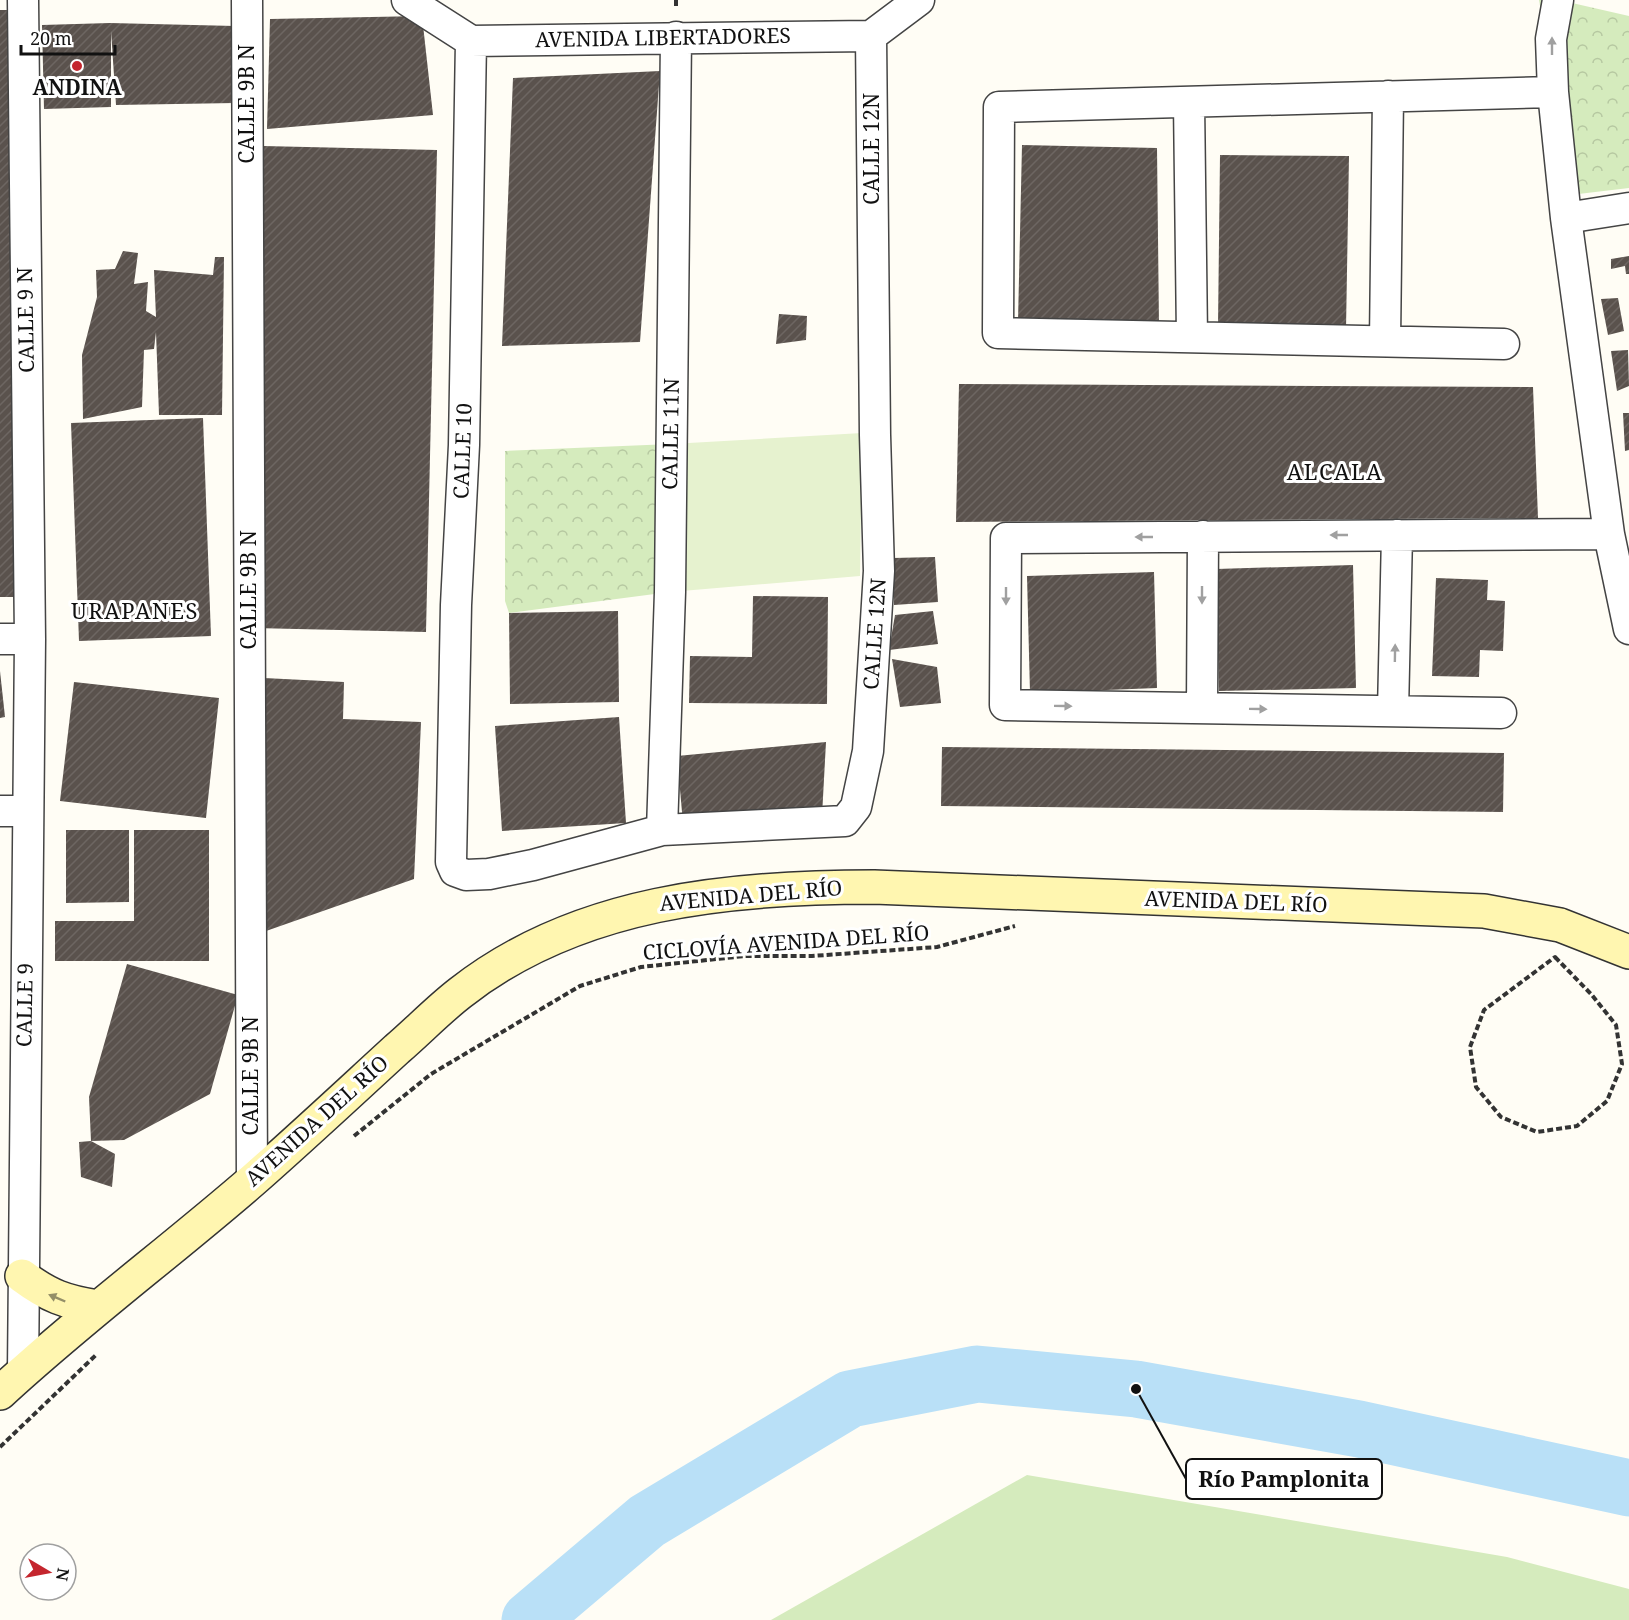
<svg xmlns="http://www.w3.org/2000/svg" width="1629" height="1620" font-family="'Noto Serif',serif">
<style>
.grass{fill:#d5ebbd}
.park{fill:url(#park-crowns)}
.pitch{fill:#e6f2cf}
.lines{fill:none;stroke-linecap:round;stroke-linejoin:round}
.river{stroke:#b9e0f7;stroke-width:57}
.building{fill:url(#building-hatch)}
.street-casing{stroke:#444;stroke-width:33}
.secondary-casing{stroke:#333;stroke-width:36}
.path{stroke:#333;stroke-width:4;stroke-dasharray:6 3;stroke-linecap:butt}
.street{stroke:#fff;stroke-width:30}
.secondary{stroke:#fff6b0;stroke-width:33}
.oneway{fill:#a0a0a0}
.oneway2{fill:#948f68}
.poi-dot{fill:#c4262e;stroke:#fff;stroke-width:2}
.labels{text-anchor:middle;stroke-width:6;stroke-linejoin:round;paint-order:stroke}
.street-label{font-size:21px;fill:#111;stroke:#fff}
.poi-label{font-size:21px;font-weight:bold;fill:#111;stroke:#fff}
.neighbourhood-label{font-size:22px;letter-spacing:1.5px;fill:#111;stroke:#fff}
.leader{fill:none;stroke:#111;stroke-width:2}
.callout-dot{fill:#111;stroke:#fff;stroke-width:2}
.callout{fill:#fff;stroke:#111;stroke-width:2}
.callout-label{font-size:22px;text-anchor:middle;font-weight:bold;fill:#111}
</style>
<defs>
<pattern id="park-crowns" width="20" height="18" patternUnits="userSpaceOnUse" patternTransform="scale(1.5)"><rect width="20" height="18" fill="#d5ebbd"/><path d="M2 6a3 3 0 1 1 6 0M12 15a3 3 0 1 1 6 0" fill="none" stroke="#b6c8a1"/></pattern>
<pattern id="building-hatch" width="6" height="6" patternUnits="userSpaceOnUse" patternTransform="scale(1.5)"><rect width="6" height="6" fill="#5a524d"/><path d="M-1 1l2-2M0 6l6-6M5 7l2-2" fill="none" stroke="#6d6662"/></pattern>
</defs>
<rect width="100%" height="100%" fill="#fffdf5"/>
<path class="grass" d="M1027,1475L1507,1557L1629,1589V1620H771Z"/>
<path class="park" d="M1539,0H1559L1629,16V188L1570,195L1554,79Z
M671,444L670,592L509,613L505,601V451Z"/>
<path class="pitch" d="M862,433L860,576L670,592L671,444Z"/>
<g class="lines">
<path class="river" d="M530,1620L647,1521L850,1399L977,1374L1136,1389L1359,1429L1629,1488"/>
</g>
<path class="building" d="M0,10H13L15,597H0Z
M422,16L433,115L267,129L270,19Z
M110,23L235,26V103L116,105L111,31V107L44,109L42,25Z
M660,71L640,342L502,346L513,78Z
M1022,145L1157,148L1159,326L1018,322Z
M263,146L437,150L426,632L252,628Z
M1220,155L1349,156L1346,329L1218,327Z
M123,251L138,253L134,284L148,282L146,311L156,317L154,270L213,275L215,257H224L222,415H159L156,332L154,349L144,350L142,407L83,419L82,355L97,297L96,270L115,269Z
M1629,256V274H1626L1625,266L1611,269V259Z
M1618,298L1624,331L1608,335L1601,299Z
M779,314L807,316L806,340L776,344Z
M1628,350L1629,386L1617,391L1611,351Z
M959,384L1533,387L1538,518L956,522Z
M1623,413H1629V450L1625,451Z
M203,418L211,636L79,641L71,423Z
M935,557L938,602L894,605L893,558Z
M1353,565L1356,688L1219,691L1216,569Z
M1154,572L1157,688L1030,693L1027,576Z
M1436,578L1488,580L1487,600L1505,601L1503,651L1480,650L1479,677L1432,676Z
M753,596L828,597L827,704L689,703L690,656L752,657Z
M618,611L619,702L510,704L509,613Z
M933,611L938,644L889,650L895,615Z
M892,659L937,667L941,703L900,707Z
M0,671L5,717L0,718Z
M264,678L344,682L343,719L421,722L414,879L252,936Z
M74,682L219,698L206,818L60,801Z
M619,717L626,823L502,831L495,726Z
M826,742L822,816L683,823L677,756Z
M942,747L1504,753L1503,812L941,806Z
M66,830H129V902L66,903Z
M134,830H209V961H55V921H134Z
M127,964L238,995L210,1094L124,1140L91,1141L115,1154L112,1187L81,1177L79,1142L91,1141L89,1097Z"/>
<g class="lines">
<defs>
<path id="street" d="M247,0L252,1181
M407,0L471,41L871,36L919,0
M1558,0L1551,39L1553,92L1566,218L1609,534L1629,629
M471,41L464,445L456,605L451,862L455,871L466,875L489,874L533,865L662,830L845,821L856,807L868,751L879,571L875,435L871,36
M1189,102L1192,337
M1566,218L1629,208
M1385,341L1388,96
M1504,344L998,333L999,107L1553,92
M0,639H30
M1202,708L1203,536
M1393,711L1397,535
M1501,713L1005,705L1006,538L1609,534
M0,811H28
M662,830L670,592L676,37
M23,1372L30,639L23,0"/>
<path id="secondary" d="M22,1276C49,1296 65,1302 98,1307
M0,1393C81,1318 170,1252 253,1180C302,1137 349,1093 397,1049C418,1031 438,1010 460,993C577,901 730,887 874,887L1484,911L1560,925L1629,952"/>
</defs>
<use href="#street" class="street-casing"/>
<use href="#secondary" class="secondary-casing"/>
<path class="path" d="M676,0V9
M1555,957L1591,994L1616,1025L1622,1064L1607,1101L1577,1126L1537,1132L1501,1117L1476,1087L1470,1047L1484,1010Z
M354,1136L431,1074L580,986L641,967L745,956H812L937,947L1015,926
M0,1447L97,1354"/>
<use href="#street" class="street"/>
<use href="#secondary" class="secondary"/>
</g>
<defs><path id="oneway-solid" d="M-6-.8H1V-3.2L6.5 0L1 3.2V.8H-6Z" transform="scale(1.5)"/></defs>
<g class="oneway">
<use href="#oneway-solid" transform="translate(1552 46) rotate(-90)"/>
<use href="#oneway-solid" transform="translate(1339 535) rotate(180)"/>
<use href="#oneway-solid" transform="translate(1144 537) rotate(180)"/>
<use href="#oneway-solid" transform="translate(1202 595) rotate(90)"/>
<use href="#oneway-solid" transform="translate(1006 596) rotate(90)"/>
<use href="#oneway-solid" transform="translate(1395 653) rotate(-89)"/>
<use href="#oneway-solid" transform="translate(1063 706) rotate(1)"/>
<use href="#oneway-solid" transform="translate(1258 709) rotate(1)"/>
</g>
<use class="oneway2" href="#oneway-solid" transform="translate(57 1298) rotate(-157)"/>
<circle class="poi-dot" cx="77" cy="66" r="6"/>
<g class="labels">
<g class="street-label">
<text transform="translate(663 38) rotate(-1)" y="7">AVENIDA LIBERTADORES</text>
<text transform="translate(247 104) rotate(-90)" y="7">CALLE 9B N</text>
<text transform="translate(872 149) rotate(-90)" y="7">CALLE 12N</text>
<text transform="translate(26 320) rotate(-91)" y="7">CALLE 9 N</text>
<text transform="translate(671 434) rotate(-89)" y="7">CALLE 11N</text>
<text transform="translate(463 451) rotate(-88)" y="7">CALLE 10</text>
<text transform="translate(249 590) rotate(-90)" y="7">CALLE 9B N</text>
<text transform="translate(875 634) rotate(-86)" y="7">CALLE 12N</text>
<text transform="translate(751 896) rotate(-5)" y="7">AVENIDA DEL RÍO</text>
<text transform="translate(1236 902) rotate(2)" y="7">AVENIDA DEL RÍO</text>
<text transform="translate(786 943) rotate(-4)" y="7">CICLOVÍA AVENIDA DEL RÍO</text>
<text transform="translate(25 1005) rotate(-89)" y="7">CALLE 9</text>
<text transform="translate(251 1076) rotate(-90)" y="7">CALLE 9B N</text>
<text transform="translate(317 1121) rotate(-42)" y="7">AVENIDA DEL RÍO</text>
</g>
<g class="poi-label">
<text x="77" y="95">ANDINA</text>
</g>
<g class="neighbourhood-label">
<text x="1335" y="480">ALCALA</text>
<text x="135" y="619">URAPANES</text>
</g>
</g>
<path class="leader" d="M1136 1389L1186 1479"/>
<circle class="callout-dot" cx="1136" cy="1389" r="6"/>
<rect class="callout" x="1186" y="1459" width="196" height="40" rx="6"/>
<g class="callout-label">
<text x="1284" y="1487">Río Pamplonita</text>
</g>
<g transform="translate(48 1572) rotate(100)"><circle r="28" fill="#ffffff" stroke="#a0a0a0" stroke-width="1.5"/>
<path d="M0-4.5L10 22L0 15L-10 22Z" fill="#c4262e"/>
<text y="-9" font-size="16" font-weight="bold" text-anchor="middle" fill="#111111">N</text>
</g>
<path d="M21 45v9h94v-9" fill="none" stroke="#111111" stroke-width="3"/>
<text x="30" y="45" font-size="18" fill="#111111" stroke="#ffffff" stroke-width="4.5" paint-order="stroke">20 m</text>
</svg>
